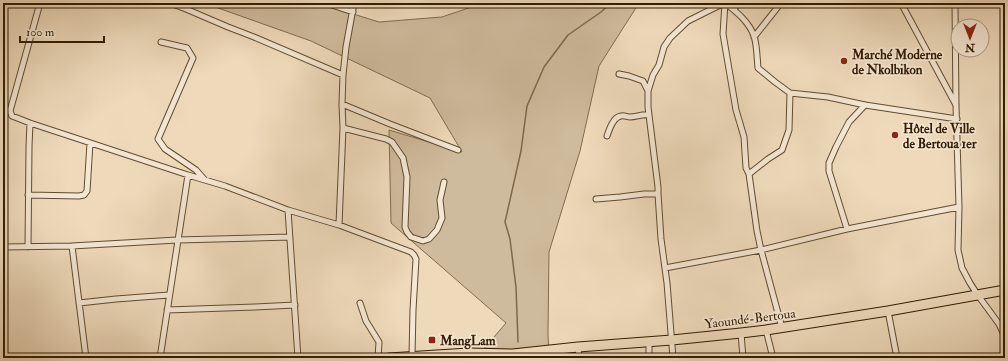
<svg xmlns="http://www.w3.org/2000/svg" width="1008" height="361" font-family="'IM FELL Double Pica',serif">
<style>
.green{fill:#ceba9c;stroke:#806c4f}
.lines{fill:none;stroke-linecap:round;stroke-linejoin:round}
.stream{stroke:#7d684b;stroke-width:1.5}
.minor-casing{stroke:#624c30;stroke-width:7}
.trunk-casing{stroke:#331d02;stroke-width:11}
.minor{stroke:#f4e7d3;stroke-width:5}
.trunk{stroke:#eedabb;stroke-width:9}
.poi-dot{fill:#8f2418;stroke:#f4e7d3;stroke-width:1.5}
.labels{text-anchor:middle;stroke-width:3.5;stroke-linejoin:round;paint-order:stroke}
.poi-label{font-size:13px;font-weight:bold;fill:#331d02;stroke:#f4e7d3;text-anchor:start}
.street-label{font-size:13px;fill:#331d02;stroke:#f4e7d3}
</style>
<rect width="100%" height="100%" fill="#eedabb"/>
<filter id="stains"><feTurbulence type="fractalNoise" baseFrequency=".005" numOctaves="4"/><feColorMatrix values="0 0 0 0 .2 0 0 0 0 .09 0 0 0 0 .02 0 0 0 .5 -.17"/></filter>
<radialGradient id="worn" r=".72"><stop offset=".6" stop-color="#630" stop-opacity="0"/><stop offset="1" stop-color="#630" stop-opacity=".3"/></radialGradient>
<path class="green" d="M204,3H318L379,22L442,17L483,3H639L599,66L580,151L549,252L548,333L549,358H476L506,323L391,223L389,130L462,152L430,98L311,41Z"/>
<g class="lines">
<path class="stream" d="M518,342L516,287L510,239L505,222L521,151L527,106L544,67L568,35L601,12L611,3"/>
<defs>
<path id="minor" d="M40,3L10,111L12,116L30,123L188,175
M170,3L186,9L228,27L254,37L343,75
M326,3L353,12
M725,3C737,12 749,22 754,36C757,45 757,58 758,68L775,82L790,93L828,97L865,105L957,119
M725,3L723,34L736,110L744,137L746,168L749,174
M901,3L956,105
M955,3L956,106L959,207L958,250L962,268L970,283L977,294L999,324L1005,337
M734,9L738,3
M754,37L781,3
M161,42L187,48L193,58L158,139L165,149L196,170L204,179
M619,74L629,76L643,81L648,91
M342,104L390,124L458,150
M343,128L386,139L392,142L403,158L407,177L405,227L407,232L411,237L423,241L429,239L437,230L442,218L440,200L444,182
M607,136C609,130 613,117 621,116C624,115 627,117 630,117C637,117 641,114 649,115
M28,195L79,196L84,195L87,191L90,143
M596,199L620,197L644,194H658
M288,210L298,358
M339,225L343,128L342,104L343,75L346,47L354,3
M847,229L829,171V163L836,147L849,122L865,105
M72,246L86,358
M3,247L72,246L177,240L290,237
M28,247L29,146L30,123
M665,268L761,250L847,229L959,207
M79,303L116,299L169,295
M360,303L366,321L379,342L378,358
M167,310L255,307L295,305
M888,311L897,358
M782,328L761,250L757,231L749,174L768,159L782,150L789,130L790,93
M766,330L773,358
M741,333L743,358
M578,347L579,358
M160,358L188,175L225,186L288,210L339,225L411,252L414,255L416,259L413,310L412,356
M649,358V341
M673,358L667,283L661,239L658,194V187L648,107V91L653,75L659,65L664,47L670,38L688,21L724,3"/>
<path id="trunk" d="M389,358L469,353L513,354L578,347L672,340L741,333L766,330L888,311L1005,290"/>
</defs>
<use href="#minor" class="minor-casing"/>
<use href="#trunk" class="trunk-casing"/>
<use href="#minor" class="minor"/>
<use href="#trunk" class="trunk"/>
</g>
<g class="poi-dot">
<circle cx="844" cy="61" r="4"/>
<circle cx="895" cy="135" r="4"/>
<rect x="428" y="336" width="8" height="8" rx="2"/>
</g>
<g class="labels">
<g class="poi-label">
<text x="852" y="59">Marché Moderne<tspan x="852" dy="15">de Nkolbikon</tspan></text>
<text x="903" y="133">Hôtel de Ville<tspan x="903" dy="15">de Bertoua 1er</tspan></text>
<text x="440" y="345">MangLam</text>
</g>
<g class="street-label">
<text transform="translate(750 318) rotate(-7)" y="5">Yaoundé-Bertoua</text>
</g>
</g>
<rect width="1008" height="361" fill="none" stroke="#eedabb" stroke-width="16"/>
<rect x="4" y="4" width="1000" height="353" fill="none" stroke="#331d02" stroke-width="2"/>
<rect x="8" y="8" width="992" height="345" fill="none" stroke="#331d02"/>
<g transform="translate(970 38) rotate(180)"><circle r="19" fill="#f4e7d3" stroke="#a7967f"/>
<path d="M0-3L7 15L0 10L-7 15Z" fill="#8f2418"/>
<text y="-6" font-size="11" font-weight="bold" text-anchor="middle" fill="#331d02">N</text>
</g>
<path d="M20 36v6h84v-6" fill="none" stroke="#331d02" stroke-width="2"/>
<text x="26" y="36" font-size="12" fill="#331d02" stroke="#f4e7d3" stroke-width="3" paint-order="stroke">100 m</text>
<rect width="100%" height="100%" filter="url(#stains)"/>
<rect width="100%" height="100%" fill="url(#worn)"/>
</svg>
